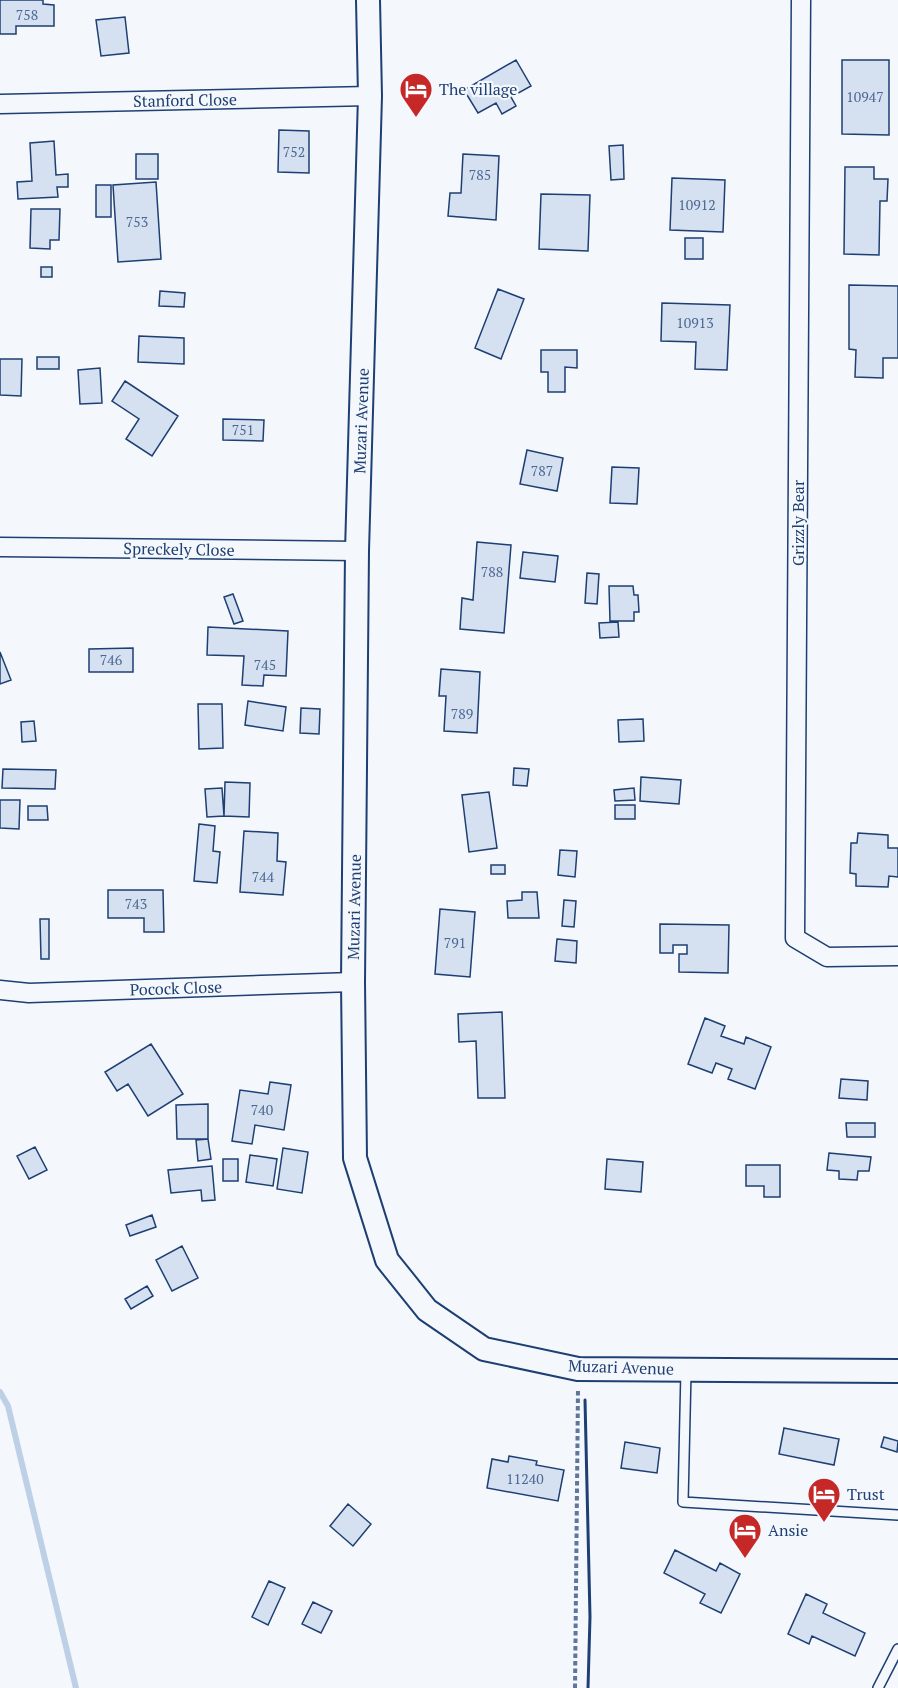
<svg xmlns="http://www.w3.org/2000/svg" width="898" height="1688" font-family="'PT Serif',serif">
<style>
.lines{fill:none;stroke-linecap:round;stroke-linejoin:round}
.stream{stroke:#bed0e5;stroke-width:6}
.building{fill:#d5e0f0;stroke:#1d3f73;stroke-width:1.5}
.service-casing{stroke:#1d3f73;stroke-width:12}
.minor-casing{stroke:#1d3f73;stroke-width:21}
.tertiary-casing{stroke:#1d3f73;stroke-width:26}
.path{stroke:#5e769c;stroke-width:4;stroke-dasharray:4.5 3;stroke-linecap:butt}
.service{stroke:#f4f7fb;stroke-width:9}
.minor{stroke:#f4f7fb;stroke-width:18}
.tertiary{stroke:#f4f7fb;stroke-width:22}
.wall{stroke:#1d3f73;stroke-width:3}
.labels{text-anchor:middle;stroke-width:4.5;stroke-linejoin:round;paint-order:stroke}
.number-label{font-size:14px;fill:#4b6792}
.poi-label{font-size:16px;fill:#1d3f73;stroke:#f4f7fb;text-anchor:start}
.street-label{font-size:16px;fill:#1d3f73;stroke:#f4f7fb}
</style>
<rect width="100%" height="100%" fill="#f4f7fb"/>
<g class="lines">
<path class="stream" d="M0,1392L8,1406L76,1688"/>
</g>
<path class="building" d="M0,0H43V4L54,5V26H16V34H0Z
M125,17L129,53L101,56L96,20Z
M516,60L531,86L511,97L516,106L502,114L496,103L478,113L464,90Z
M842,60H889V135L842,134Z
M279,130L309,131V173L278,172Z
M54,141L56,175L68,174V187H57L58,197L18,199L17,182L32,181L30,143Z
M623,145L624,179L611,180L609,146Z
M136,154H158V179H136Z
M463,154L499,156L496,220L448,216L450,193H461Z
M845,167H874V179H888L887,201H880L879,255L844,254Z
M672,178L725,180L723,232L670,230Z
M156,182L161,259L118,262L113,185Z
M96,185H111V217H96Z
M541,194L590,195L588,251L539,249Z
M31,209H60L59,240H50V249L30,248Z
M685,238H703V259H685Z
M41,267H52V277H41Z
M849,285L898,286V358H883V378L855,377L856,350L849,349Z
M498,289L524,299L501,359L475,348Z
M160,291L185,293L184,307L159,306Z
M662,303L730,305L727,370L695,369L696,342L661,341Z
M139,336L184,338V364L138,362Z
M541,350H577V368L565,367V392H548V372H541Z
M37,357H59V369H37Z
M0,359H22L21,396L0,395Z
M100,368L102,403L80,404L78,370Z
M125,381L178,416L152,456L126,439L139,419L112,401Z
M223,419L264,420L263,441L223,440Z
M527,450L563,458L557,491L520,484Z
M612,467L639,468L637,504L610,503Z
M477,542L511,545L504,633L460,629L462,598L473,600Z
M523,552L558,556L555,582L520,578Z
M587,573L599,574L597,604L585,603Z
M609,586H633L634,595H638L639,612H634V621H610Z
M233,594L243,621L234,624L224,597Z
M618,622L619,637L600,638L599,623Z
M208,627L288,631L286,676L264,675L263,686L242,685L244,656L207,655Z
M133,648V672H89V649Z
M0,652L11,680L0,684Z
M441,669L480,672L477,733L444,731L446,696H439Z
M248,701L286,707L283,731L245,725Z
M198,704H222L223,748L199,749Z
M301,708L320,709L319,734L300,733Z
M643,719L644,741L619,742L618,720Z
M34,721L36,741L22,742L21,722Z
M514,768L529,769L527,786L513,785Z
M3,769L56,770L55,789L2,788Z
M641,777L681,780L679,804L640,801Z
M225,782L250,783L249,817L224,816Z
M222,788L224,816L207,817L205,789Z
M634,788L635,800L615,801L614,790Z
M489,792L497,848L469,852L462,795Z
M0,800H20L19,829L0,828Z
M615,805H635V819H615Z
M28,806H47L48,820H28Z
M199,824L215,826L213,851L220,852L217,883L194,881Z
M244,831L278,833L277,861L286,862L283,895L240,892Z
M858,833L888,835V848H898V877L889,876L888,887L856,886V874L850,873L851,843H857Z
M560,850L577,851L575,877L558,875Z
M491,865H505V874H491Z
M108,890H163L164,932H144V918H108Z
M522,892H537L539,918H508L507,901L522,900Z
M564,900L576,901L574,927L562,926Z
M440,909L475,912L470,977L435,974Z
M40,919H49V959H41Z
M660,924L729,925L728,973L679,972V954H687V945H673V953H660Z
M557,939L577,941L576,963L555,961Z
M502,1012L505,1098H478L476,1041L459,1042L458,1014Z
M705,1018L725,1026L721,1036L744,1044L746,1037L771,1047L755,1089L728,1079L732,1069L716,1063L712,1073L688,1064Z
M151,1044L183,1094L148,1116L128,1084L117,1091L105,1072Z
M841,1079L868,1081L867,1100L839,1098Z
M270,1082L291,1085L284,1130L255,1125L252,1144L232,1141L240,1090L268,1094Z
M208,1104V1139H177L176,1105Z
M846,1123H875V1137H847Z
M208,1139L211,1159L198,1161L196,1140Z
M35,1147L47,1170L29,1179L17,1156Z
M283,1148L308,1152L302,1193L277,1189Z
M829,1153L871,1157L869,1171H858L857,1180L839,1179V1171L827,1170Z
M250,1155L277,1159L273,1186L246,1182Z
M223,1159H238V1181H223Z
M607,1159L643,1162L641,1192L605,1189Z
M746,1165H780V1197H764V1186H746Z
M212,1166L215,1200L202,1201L201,1190L171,1193L168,1170Z
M152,1215L156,1227L130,1236L126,1225Z
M182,1246L198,1278L172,1291L156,1260Z
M147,1286L153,1296L131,1309L125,1299Z
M784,1428L839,1439L834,1465L779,1454Z
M884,1437L898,1441L897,1452L881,1447Z
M625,1442L660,1448L657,1473L621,1468Z
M509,1456L537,1461L536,1465L564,1470L558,1501L487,1488L492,1459L508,1462Z
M348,1504L371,1524L353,1546L330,1526Z
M675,1550L716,1571L720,1563L740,1574L721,1613L700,1603L705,1594L664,1573Z
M269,1581L285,1588L268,1625L252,1617Z
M806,1594L827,1604L823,1613L865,1633L855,1656L812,1636L809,1644L788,1634Z
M313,1602L332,1611L321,1633L302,1624Z"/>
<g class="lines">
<defs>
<path id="service" d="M686,1371L683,1502L898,1515
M878,1688L898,1649"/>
<path id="minor" d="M801,0L795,938L827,957L898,956
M0,104L370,96
M0,547L357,551
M0,990L29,993L353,982"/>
<path id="tertiary" d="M368,0L370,96L357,551L353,982L355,1158L387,1260L427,1310L484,1349L578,1369L898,1371"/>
</defs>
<use href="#service" class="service-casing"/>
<use href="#minor" class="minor-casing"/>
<use href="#tertiary" class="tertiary-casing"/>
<path class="path" d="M575,1688L578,1389"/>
<use href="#service" class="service"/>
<use href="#minor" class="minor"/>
<use href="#tertiary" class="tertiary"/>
<path class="wall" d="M585,1400L590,1617L588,1688"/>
</g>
<defs>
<symbol id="hotel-pin" viewBox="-11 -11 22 30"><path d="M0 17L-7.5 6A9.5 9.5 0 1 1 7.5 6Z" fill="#c62828" stroke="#f4f7fb"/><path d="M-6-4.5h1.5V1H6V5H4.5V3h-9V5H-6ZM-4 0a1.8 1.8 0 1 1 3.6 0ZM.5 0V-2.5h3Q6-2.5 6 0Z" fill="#fff"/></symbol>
</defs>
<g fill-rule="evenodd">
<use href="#hotel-pin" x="397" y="70" width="38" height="52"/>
<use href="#hotel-pin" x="805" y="1475" width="38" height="52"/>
<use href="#hotel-pin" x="726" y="1511" width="38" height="52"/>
</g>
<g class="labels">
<g class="number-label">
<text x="27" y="20">758</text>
<text x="865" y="102">10947</text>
<text x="294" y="157">752</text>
<text x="480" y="180">785</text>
<text x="697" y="210">10912</text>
<text x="137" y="227">753</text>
<text x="695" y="328">10913</text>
<text x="243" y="435">751</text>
<text x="542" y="476">787</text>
<text x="492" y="577">788</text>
<text x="111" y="665">746</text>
<text x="265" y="670">745</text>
<text x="462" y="719">789</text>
<text x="263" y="882">744</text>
<text x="136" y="909">743</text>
<text x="455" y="948">791</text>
<text x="262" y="1115">740</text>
<text x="525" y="1484">11240</text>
</g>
<g class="poi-label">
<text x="439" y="95">The village</text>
<text x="847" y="1500">Trust</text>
<text x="768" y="1536">Ansie</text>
</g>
<g class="street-label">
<text transform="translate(185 100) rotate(-1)" y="6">Stanford Close</text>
<text transform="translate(361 421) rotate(-88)" y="6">Muzari Avenue</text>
<text transform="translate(798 523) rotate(-90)" y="6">Grizzly Bear</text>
<text transform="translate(179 549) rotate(1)" y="6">Spreckely Close</text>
<text transform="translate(354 907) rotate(-89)" y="6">Muzari Avenue</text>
<text transform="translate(176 988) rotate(-2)" y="6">Pocock Close</text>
<text transform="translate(621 1367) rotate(2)" y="6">Muzari Avenue</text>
</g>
</g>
</svg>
